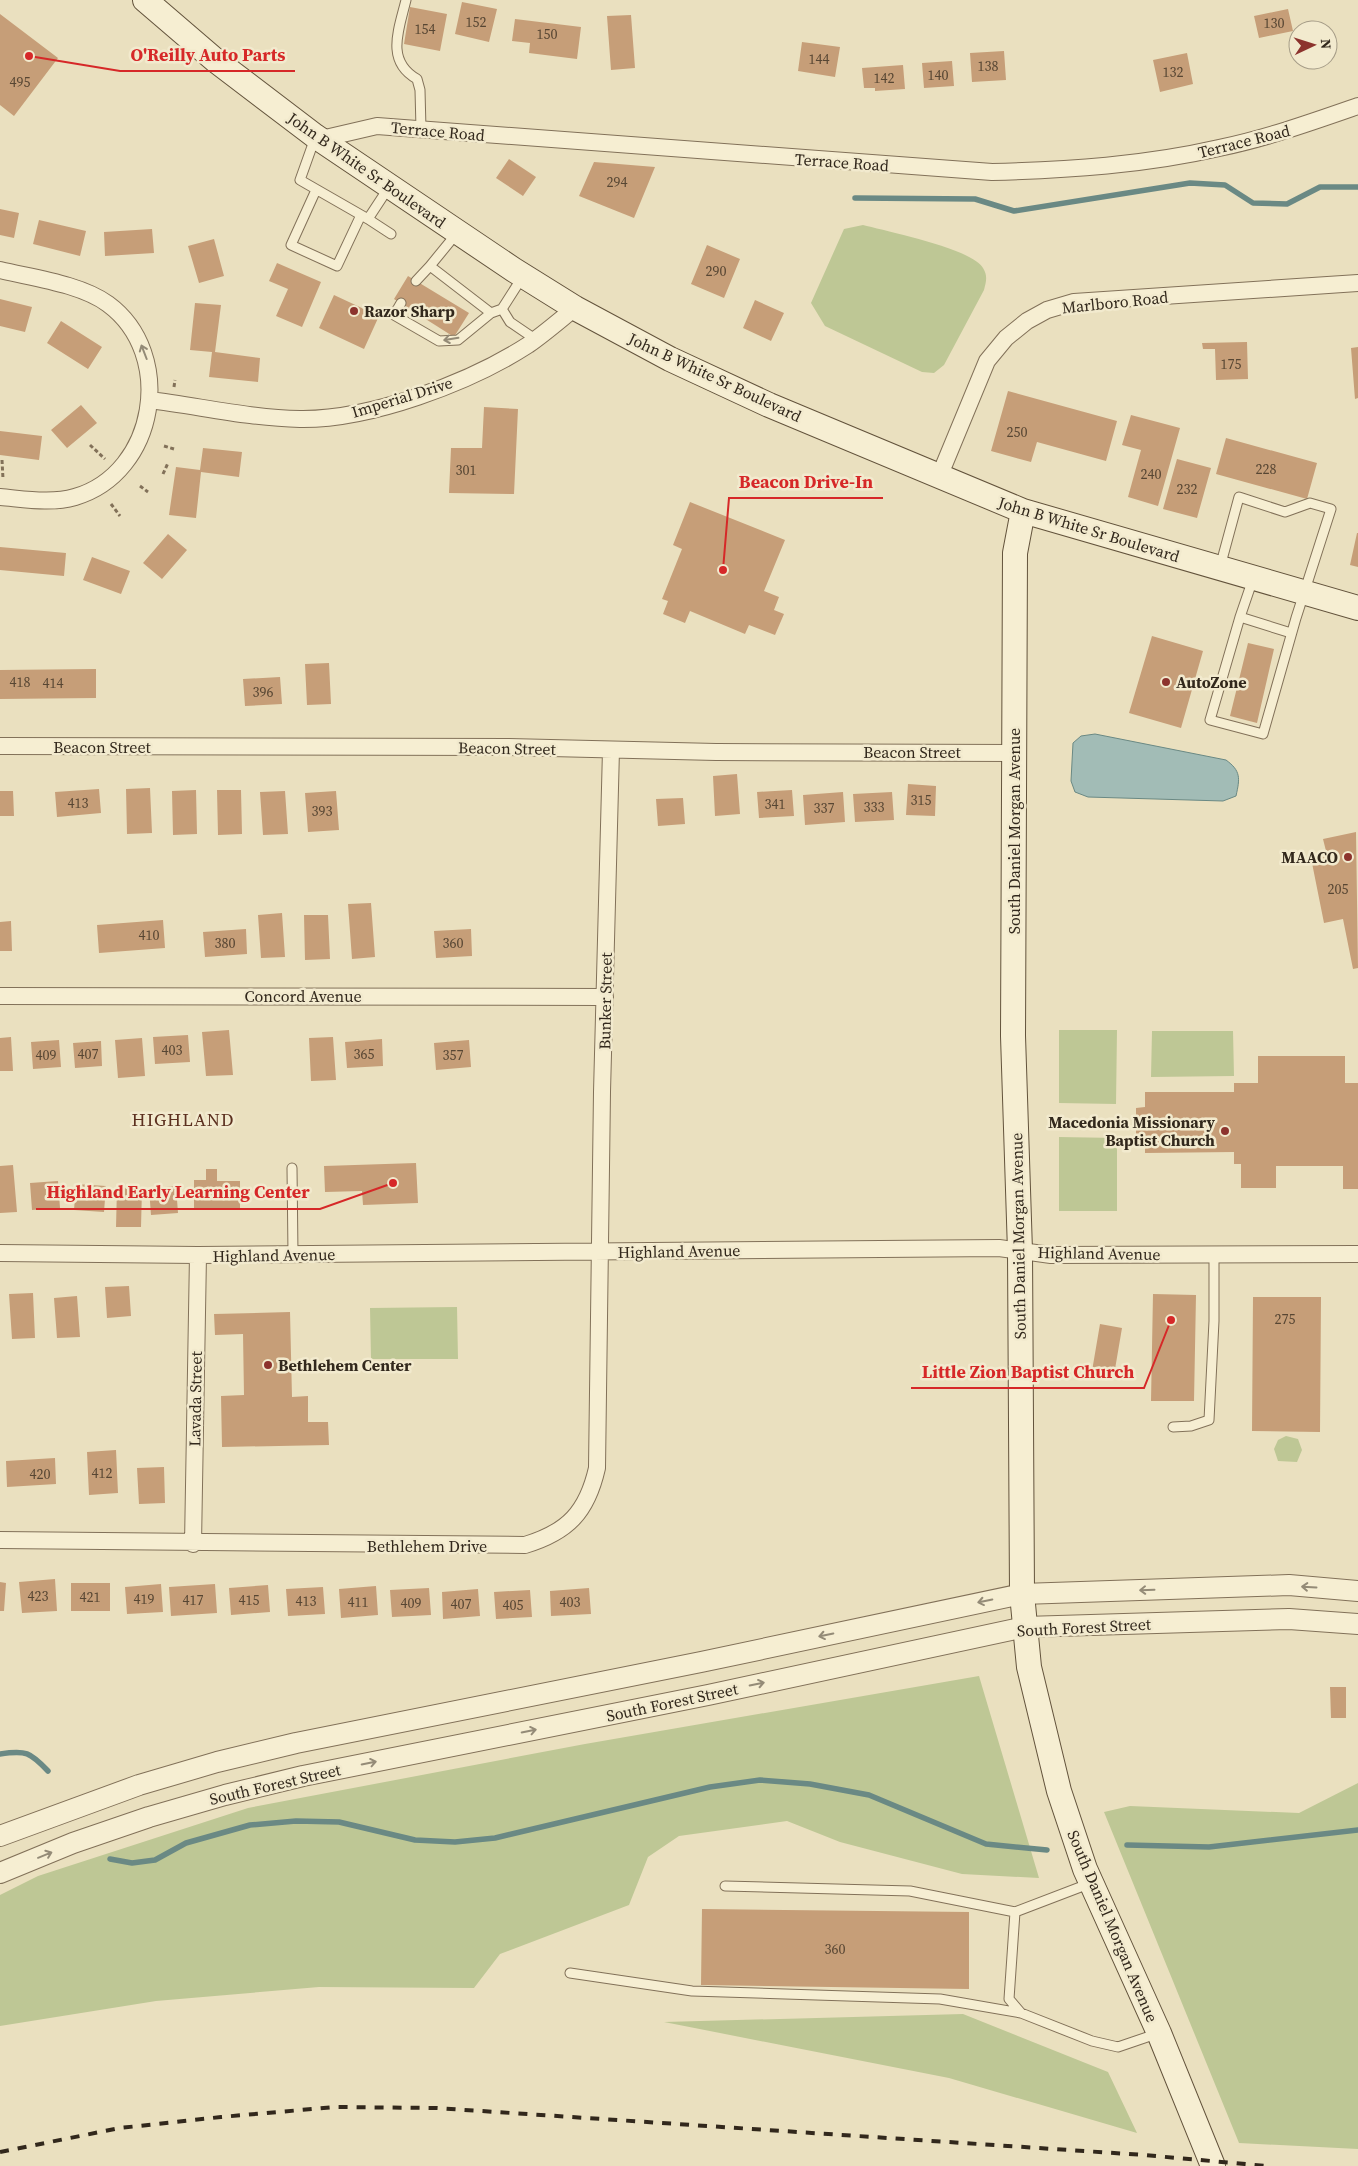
<svg xmlns="http://www.w3.org/2000/svg" width="1358" height="2166" font-family="'Source Serif 4',serif">
<style>
.green{fill:#bec795}
.water{fill:#a2bcb6;stroke:#6a8984}
.lines{fill:none;stroke-linecap:round;stroke-linejoin:round}
.stream{stroke:#6a8984;stroke-width:5.5}
.building{fill:#c69e78}
.service-casing{stroke:#827159;stroke-width:11}
.minor-casing{stroke:#827159;stroke-width:18}
.tertiary-casing{stroke:#827159;stroke-width:22}
.secondary-casing{stroke:#63533c;stroke-width:26}
.path{stroke:#827159;stroke-width:3;stroke-dasharray:4 2.5;stroke-linecap:butt}
.service{stroke:#f6eed2;stroke-width:9}
.minor{stroke:#f6eed2;stroke-width:16}
.tertiary{stroke:#f6eed2;stroke-width:20}
.secondary{stroke:#f6eed2;stroke-width:24}
.rail{stroke:#32281c;stroke-width:4;stroke-dasharray:9 9;stroke-linecap:butt}
.oneway{stroke:#948b77}
.poi-dot{fill:#8c332d;stroke:#f2eace;stroke-width:2}
.labels{text-anchor:middle;stroke-width:5;stroke-linejoin:round;paint-order:stroke}
.number-label{font-size:14px;fill:#574633}
.street-label{font-size:16px;fill:#32281c;stroke:#f2eace}
.poi-label{font-size:16px;font-weight:bold;fill:#32281c;stroke:#f2eace;text-anchor:start}
.neighbourhood-label{font-size:18px;letter-spacing:1px;fill:#5c301f;stroke:#f2eace}
.leader{fill:none;stroke:#d62828;stroke-width:2}
.callout-dot{fill:#d62828;stroke:#f2eace;stroke-width:2}
.callout-label{font-size:18px;text-anchor:middle;font-weight:bold;fill:#d62828;stroke:#f2eace;stroke-width:5;stroke-linejoin:round;paint-order:stroke}
</style>
<rect width="100%" height="100%" fill="#eae0bf"/>
<path class="green" d="M863,225C886,231 973,249 983,268C988,276 986,282 984,290L944,365L934,373L922,372L825,326L811,303L844,229Z
M1059,1030H1117L1116,1104L1059,1103Z
M1152,1031H1233L1234,1076L1151,1077Z
M1059,1137L1117,1138V1211H1059Z
M457,1307L458,1359H371L370,1308Z
M1286,1436L1298,1439L1302,1450L1297,1462L1278,1461L1274,1449L1278,1440Z
M979,1676L1039,1878L962,1874L840,1842L787,1821L679,1836L648,1857L629,1905L500,1954L474,1988L319,1987L156,2001L0,2026V1895L38,1876L248,1808L585,1744Z
M1358,1783V2149L1239,2143L1104,1812L1130,1806L1299,1813Z
M963,2014L1108,2072L1137,2133L949,2078L664,2022Z"/>
<path class="water" d="M1095,734L1226,760C1241,771 1240,778 1236,796L1223,801L1088,797L1075,792L1071,781L1073,743L1081,736Z"/>
<g class="lines">
<path class="stream" d="M855,198L975,199L1014,211L1190,183L1225,185L1253,203L1287,204L1320,187H1358
M0,1754C26,1750 30,1752 48,1771
M1127,1845L1209,1847L1358,1830
M110,1859L132,1863L155,1860L186,1843L250,1825L296,1821L339,1822L415,1840L455,1842L495,1838L710,1787L760,1780L810,1784L869,1795L986,1844L1047,1850"/>
</g>
<path class="building" d="M462,2L497,9L489,42L455,34Z
M410,7L447,14L440,51L404,44Z
M1288,9L1293,31L1259,38L1254,16Z
M0,14L58,58L14,116L0,105Z
M631,15L635,68L611,70L607,16Z
M515,19L581,27L577,59L529,53L530,43L512,41Z
M802,42L840,47L835,77L798,71Z
M1004,51L1006,80L972,82L970,53Z
M1187,53L1193,84L1160,92L1153,60Z
M952,61L954,86L924,88L922,63Z
M903,65L905,89L875,91V88H864L862,68Z
M509,159L536,177L523,196L496,178Z
M594,162L655,167L634,218L579,196Z
M0,209L19,213L14,238L0,235Z
M39,220L86,231L80,256L33,244Z
M152,229L154,253L105,256L104,232Z
M214,239L224,276L199,283L188,246Z
M707,245L740,259L724,298L691,284Z
M277,263L321,282L302,327L276,316L288,289L269,281Z
M408,276L469,313L454,337L394,299Z
M334,295L379,316L364,349L319,328Z
M0,299L32,307L25,332L0,326Z
M755,300L784,313L771,341L743,328Z
M195,303L221,305L215,352L260,358L258,382L209,377L212,352L190,350Z
M61,321L102,347L88,369L47,343Z
M1247,342L1248,379L1216,380L1215,349H1203L1202,343Z
M1358,347V398L1355,399L1351,348Z
M1008,391L1117,421L1106,461L1037,442L1031,462L991,451Z
M81,405L97,423L67,448L51,430Z
M484,407L518,409L514,494L449,493L451,448H482Z
M1131,415L1180,428L1158,506L1128,497L1141,450L1122,445Z
M0,431L42,436L39,460L0,455Z
M1226,438L1317,463L1307,499L1216,474Z
M203,448L242,452L239,477L201,472L196,518L169,515L176,467L200,470Z
M1177,459L1211,468L1197,518L1163,509Z
M690,502L785,540L764,591L779,597L774,610L784,614L775,635L749,625L745,634L690,611L685,623L663,614L668,601L662,599L682,549L673,545Z
M1357,533H1358V567L1350,565Z
M168,534L187,550L162,579L143,563Z
M0,547L66,553L64,576L0,570Z
M92,557L130,571L121,594L83,580Z
M1152,636L1203,651L1181,728L1129,713Z
M1248,643L1274,649L1257,723L1230,716Z
M329,663L331,704L307,705L305,664Z
M96,669V698L0,699V670Z
M280,677L282,704L245,706L243,679Z
M737,774L740,814L715,816L713,776Z
M908,784L936,786L935,816L906,815Z
M150,788L152,833L127,834L126,789Z
M99,789L101,813L57,817L55,792Z
M196,790L197,834L173,835L172,791Z
M217,790H241L242,834L218,835Z
M792,790L794,816L759,818L757,792Z
M0,791H13L14,816H0Z
M285,791L288,834L263,835L260,792Z
M336,791L339,830L308,832L305,793Z
M843,792L845,822L805,825L803,795Z
M892,792L894,820L855,822L853,794Z
M683,798L685,824L658,826L656,799Z
M1356,832L1358,968L1353,969L1343,919L1324,923L1311,858L1327,855L1323,839Z
M371,903L375,957L352,959L348,904Z
M282,913L285,957L261,958L258,915Z
M304,915H328L330,959L305,960Z
M163,920L165,948L99,953L97,925Z
M11,921L12,951H0V922Z
M246,929L247,954L205,957L203,932Z
M471,929L472,956L436,958L434,931Z
M229,1030L233,1075L206,1076L202,1032Z
M188,1035L190,1062L155,1064L153,1037Z
M11,1037L13,1071H0V1038Z
M333,1037L336,1080L311,1081L309,1038Z
M142,1038L145,1076L118,1078L115,1040Z
M382,1039L383,1066L347,1068L345,1042Z
M59,1040L61,1067L33,1069L31,1042Z
M469,1040L471,1067L436,1070L434,1043Z
M101,1041L102,1066L75,1068L73,1043Z
M1258,1056H1345V1083H1358V1189H1343V1166H1276V1188H1241V1164H1234V1152L1145,1153V1141H1136V1108L1145,1107V1092H1234V1083H1258Z
M416,1163L418,1203L363,1205L362,1191L325,1192L324,1166Z
M13,1165L17,1212L0,1213V1166Z
M206,1169H217V1181H240V1209H194V1180H206Z
M58,1181L60,1208L32,1210L30,1183Z
M76,1184L106,1186L104,1212L74,1210Z
M176,1186L178,1213L151,1215L149,1188Z
M117,1188L142,1189L141,1227H116Z
M129,1286L131,1316L107,1318L105,1287Z
M33,1293L35,1338L12,1339L9,1294Z
M1153,1294L1196,1295L1194,1401H1151Z
M77,1296L80,1337L57,1338L54,1298Z
M1253,1297H1321L1320,1432L1252,1431Z
M290,1312L292,1397L308,1396V1422H328L329,1445L222,1447L221,1396L244,1395L243,1334L215,1335L214,1314Z
M1100,1324L1122,1328L1114,1375L1092,1371Z
M116,1450L118,1493L89,1495L87,1452Z
M55,1458L56,1484L7,1487L6,1461Z
M164,1467L165,1503L139,1504L137,1468Z
M55,1579L57,1611L22,1613L19,1582Z
M0,1582L6,1583L4,1611H0Z
M71,1583H110V1611H71Z
M161,1584L163,1612L127,1614L125,1587Z
M215,1584L217,1613L171,1616L169,1587Z
M268,1585L270,1612L231,1615L229,1588Z
M376,1586L378,1615L341,1618L339,1589Z
M323,1587L325,1614L288,1616L286,1589Z
M429,1588L431,1615L392,1617L390,1590Z
M589,1588L591,1614L551,1616L550,1591Z
M478,1589L480,1616L443,1619L442,1592Z
M530,1590L532,1617L496,1619L494,1592Z
M1330,1687H1346V1718H1331Z
M702,1909L969,1912V1989L701,1985Z"/>
<g class="lines">
<defs>
<path id="service" d="M406,0C399,29 385,61 417,79L420,90L421,129
M315,138L300,180L368,219
M389,187L368,219L391,234
M316,190L291,245L337,266L361,215
M457,233L430,266L491,313L502,309L510,322L535,339
M416,281L430,266
M401,303L394,315L439,341L458,340L491,313
M502,309L523,276
M1220,567L1239,497L1285,512L1310,503L1331,509L1296,618L1263,734L1210,720L1240,617L1253,579
M1240,617L1291,633
M292,1168L293,1254
M1173,1427L1191,1426L1209,1420L1214,1321V1254
M1091,1883L1015,1912L1009,1999L1021,2013L1092,2041L1118,2047L1159,2033
M725,1886L910,1891L1015,1912
M570,1973L692,1991L940,1999L1021,2013"/>
<path id="minor" d="M321,139L377,126L992,172C1069,170 1145,165 1219,148C1267,138 1312,122 1358,106
M0,270C33,278 81,284 108,304C176,354 157,473 75,497C51,504 24,499 0,497
M149,400C199,406 249,418 300,419C370,420 469,383 528,345C544,334 560,320 575,308
M939,477L987,361L1006,338L1027,321L1047,310L1074,302L1358,283
M0,746L509,747L716,752L1014,753
M0,996L605,997
M0,1253L198,1255L999,1248L1051,1255L1358,1254
M0,1540L525,1545C568,1532 587,1512 597,1468L602,1092L611,750
M193,1544L198,1255"/>
<path id="tertiary" d="M0,1836L139,1785L217,1762L296,1743L701,1662L1022,1594L1289,1585L1358,1591
M0,1873L73,1843L149,1817L225,1795L303,1776L708,1695L1025,1627L1289,1619L1358,1624"/>
<path id="secondary" d="M145,0L215,60L315,136L514,270L575,308L670,359L769,405L1023,511L1358,608
M1023,511L1015,553L1013,1036L1020,1251L1022,1594L1029,1667L1059,1791L1085,1869L1159,2033L1213,2166"/>
</defs>
<use href="#service" class="service-casing"/>
<use href="#minor" class="minor-casing"/>
<use href="#tertiary" class="tertiary-casing"/>
<use href="#secondary" class="secondary-casing"/>
<path class="path" d="M174,387L175,380
M90,445L105,459
M164,446L174,449
M2,460L3,479
M163,474L168,463
M140,486L148,492
M111,504L120,516"/>
<use href="#service" class="service"/>
<use href="#minor" class="minor"/>
<use href="#tertiary" class="tertiary"/>
<use href="#secondary" class="secondary"/>
<path class="rail" d="M0,2152L120,2128L221,2117L335,2107L436,2108L1144,2155L1267,2166"/>
</g>
<defs><path id="oneway-shaft" d="M-6 0H5M1.5-3L5.5 0L1.5 3" fill="none" stroke-width="1.6" stroke-linecap="round" stroke-linejoin="round" transform="scale(1.25)"/></defs>
<g class="oneway">
<use href="#oneway-shaft" transform="translate(451 339) rotate(171)"/>
<use href="#oneway-shaft" transform="translate(144 352) rotate(-111)"/>
<use href="#oneway-shaft" transform="translate(1309 1587) rotate(-177)"/>
<use href="#oneway-shaft" transform="translate(1147 1590) rotate(178)"/>
<use href="#oneway-shaft" transform="translate(985 1601) rotate(168)"/>
<use href="#oneway-shaft" transform="translate(826 1635) rotate(168)"/>
<use href="#oneway-shaft" transform="translate(757 1684) rotate(-12)"/>
<use href="#oneway-shaft" transform="translate(529 1731) rotate(-11)"/>
<use href="#oneway-shaft" transform="translate(369 1763) rotate(-11)"/>
<use href="#oneway-shaft" transform="translate(45 1855) rotate(-22)"/>
</g>
<g class="poi-dot">
<circle cx="354" cy="311" r="5"/>
<circle cx="1166" cy="682" r="5"/>
<circle cx="1348" cy="857" r="5"/>
<circle cx="1225" cy="1131" r="5"/>
<circle cx="268" cy="1365" r="5"/>
</g>
<g class="labels">
<g class="number-label">
<text x="476" y="27">152</text>
<text x="1274" y="28">130</text>
<text x="425" y="34">154</text>
<text x="547" y="39">150</text>
<text x="819" y="64">144</text>
<text x="988" y="71">138</text>
<text x="1173" y="77">132</text>
<text x="938" y="80">140</text>
<text x="884" y="83">142</text>
<text x="20" y="87">495</text>
<text x="617" y="187">294</text>
<text x="716" y="276">290</text>
<text x="1231" y="369">175</text>
<text x="1017" y="437">250</text>
<text x="1266" y="474">228</text>
<text x="466" y="475">301</text>
<text x="1151" y="479">240</text>
<text x="1187" y="494">232</text>
<text x="20" y="687">418</text>
<text x="53" y="688">414</text>
<text x="263" y="697">396</text>
<text x="921" y="805">315</text>
<text x="78" y="808">413</text>
<text x="775" y="809">341</text>
<text x="874" y="812">333</text>
<text x="824" y="813">337</text>
<text x="322" y="816">393</text>
<text x="1338" y="894">205</text>
<text x="149" y="940">410</text>
<text x="225" y="948">380</text>
<text x="453" y="948">360</text>
<text x="172" y="1055">403</text>
<text x="88" y="1059">407</text>
<text x="364" y="1059">365</text>
<text x="46" y="1060">409</text>
<text x="453" y="1060">357</text>
<text x="1285" y="1324">275</text>
<text x="102" y="1478">412</text>
<text x="40" y="1479">420</text>
<text x="38" y="1601">423</text>
<text x="90" y="1602">421</text>
<text x="144" y="1604">419</text>
<text x="193" y="1605">417</text>
<text x="249" y="1605">415</text>
<text x="306" y="1606">413</text>
<text x="358" y="1607">411</text>
<text x="570" y="1607">403</text>
<text x="411" y="1608">409</text>
<text x="461" y="1609">407</text>
<text x="513" y="1610">405</text>
<text x="835" y="1954">360</text>
</g>
<g class="street-label">
<text transform="translate(438 131) rotate(5)" y="6">Terrace Road</text>
<text transform="translate(1244 141) rotate(-14)" y="6">Terrace Road</text>
<text transform="translate(842 162) rotate(4)" y="6">Terrace Road</text>
<text transform="translate(367 170) rotate(35)" y="6">John B White Sr Boulevard</text>
<text transform="translate(1115 302) rotate(-6)" y="6">Marlboro Road</text>
<text transform="translate(715 377) rotate(25)" y="6">John B White Sr Boulevard</text>
<text transform="translate(402 397) rotate(-17)" y="6">Imperial Drive</text>
<text transform="translate(1089 529) rotate(17)" y="6">John B White Sr Boulevard</text>
<text x="102" y="753">Beacon Street</text>
<text transform="translate(507 748) rotate(1)" y="6">Beacon Street</text>
<text x="912" y="758">Beacon Street</text>
<text transform="translate(1014 831) rotate(-90)" y="6">South Daniel Morgan Avenue</text>
<text x="303" y="1002">Concord Avenue</text>
<text transform="translate(605 1001) rotate(-89)" y="6">Bunker Street</text>
<text transform="translate(1018 1236) rotate(-91)" y="6">South Daniel Morgan Avenue</text>
<text transform="translate(679 1251) rotate(-1)" y="6">Highland Avenue</text>
<text transform="translate(1099 1253) rotate(1)" y="6">Highland Avenue</text>
<text transform="translate(274 1255) rotate(-1)" y="6">Highland Avenue</text>
<text transform="translate(195 1399) rotate(-89)" y="6">Lavada Street</text>
<text x="427" y="1552">Bethlehem Drive</text>
<text transform="translate(1084 1627) rotate(-3)" y="6">South Forest Street</text>
<text transform="translate(672 1702) rotate(-12)" y="6">South Forest Street</text>
<text transform="translate(275 1784) rotate(-13)" y="6">South Forest Street</text>
<text transform="translate(1113 1926) rotate(67)" y="6">South Daniel Morgan Avenue</text>
</g>
<g class="poi-label">
<text x="364" y="317">Razor Sharp</text>
<text x="1176" y="688">AutoZone</text>
<text x="1338" y="863" text-anchor="end">MAACO</text>
<text x="1215" y="1128" text-anchor="end">Macedonia Missionary<tspan x="1215" dy="18">Baptist Church</tspan></text>
<text x="278" y="1371">Bethlehem Center</text>
</g>
<g class="neighbourhood-label">
<text x="183" y="1126">HIGHLAND</text>
</g>
</g>
<path class="leader" d="M29 56L120 71H295M723 570L729 498H883M393 1183L320 1209H36M1171 1320L1144 1388H911"/>
<g class="callout-dot">
<circle cx="29" cy="56" r="5"/>
<circle cx="723" cy="570" r="5"/>
<circle cx="393" cy="1183" r="5"/>
<circle cx="1171" cy="1320" r="5"/>
</g>
<g class="callout-label">
<text x="208" y="61">O'Reilly Auto Parts</text>
<text x="806" y="488">Beacon Drive-In</text>
<text x="178" y="1198">Highland Early Learning Center</text>
<text x="1028" y="1378">Little Zion Baptist Church</text>
</g>
<g transform="translate(1313 45) rotate(86)"><circle r="24" fill="#f2eace" stroke="#a59c87"/>
<path d="M0-4L9 19L0 12L-9 19Z" fill="#8c332d"/>
<text y="-8" font-size="14" font-weight="bold" text-anchor="middle" fill="#32281c">N</text>
</g>
</svg>
